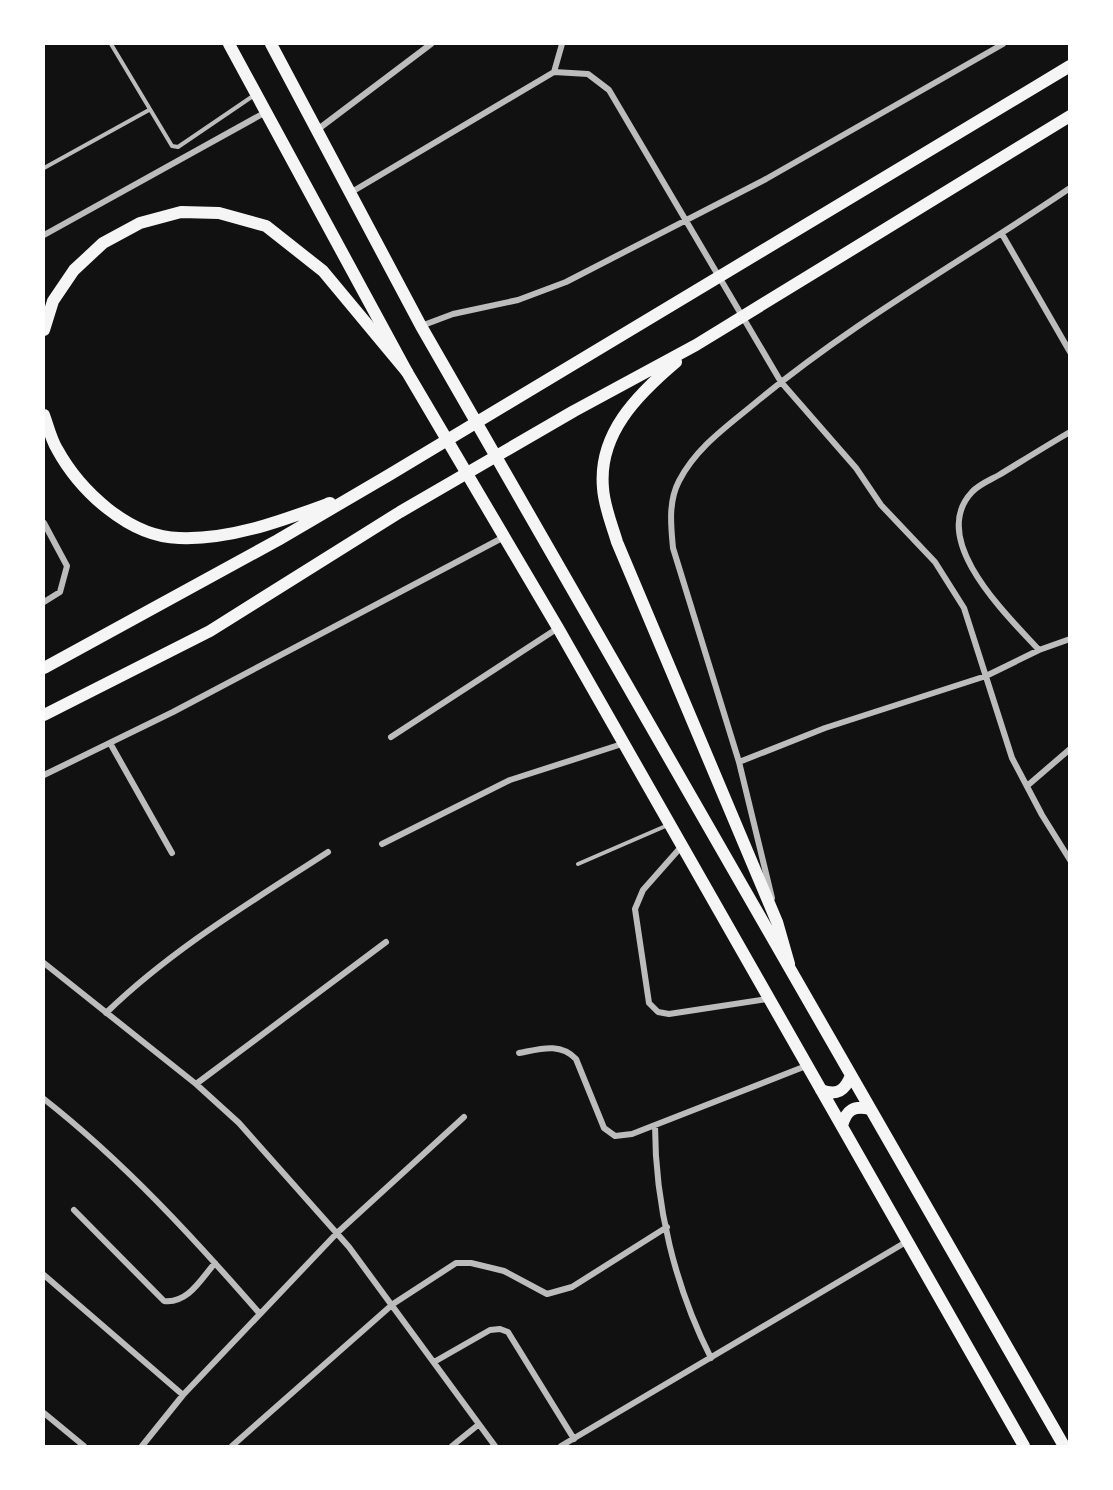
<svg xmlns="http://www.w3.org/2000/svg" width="1113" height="1490" font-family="'Fira Sans',sans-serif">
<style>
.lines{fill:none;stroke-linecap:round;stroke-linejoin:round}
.service{stroke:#bcbcbc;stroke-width:4}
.minor{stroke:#bcbcbc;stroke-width:6}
.primary{stroke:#f5f5f5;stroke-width:12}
.trunk{stroke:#f5f5f5;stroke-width:12}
</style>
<rect width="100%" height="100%" fill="#111"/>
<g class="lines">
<path class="service" d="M111,44L172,146L178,147L253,96
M44,168L149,110
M578,864L668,825"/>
<path class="minor" d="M554,72L588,74L609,90L781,382L856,468L881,505L935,562L964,608L1012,758L1042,815L1070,860
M317,130L431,44
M350,193L554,72L562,44
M1002,234L1070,352
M44,235L266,112
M421,326L453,314L518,300L566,282L766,179L1003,44
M44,523L67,566L60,592L44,602
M1039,650C1008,616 927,540 972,492C978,485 990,480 999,475C1022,461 1046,446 1070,432
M391,737L558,628
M110,743L172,853
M739,762L825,728L986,676L1039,650L1070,639
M44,775L173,712L504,537
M1027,786L1070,749
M382,844L510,780L622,744
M681,847L643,890L635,909L649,1003L658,1012L669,1014L767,999
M772,898L739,762L673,548C671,526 668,502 679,481C696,448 726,427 754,404C852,322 964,260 1070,188
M44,963L196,1084L239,1123L349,1247L495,1446
M106,1013C172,949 251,902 328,852
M519,1053C540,1049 560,1042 576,1059L604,1128L615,1136L632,1134L806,1066
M196,1084L386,942
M44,1099C124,1162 193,1237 260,1314
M655,1125C655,1205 675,1287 711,1358
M74,1210L164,1301C188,1304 201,1279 215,1263
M44,1275L183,1395
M434,1362L490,1330L500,1329L508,1332L574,1439
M44,1413L84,1446
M142,1446L183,1395L337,1233L464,1117
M232,1446L393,1304L456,1263H471L504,1271L547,1294L572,1287L667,1227
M452,1446L478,1425
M561,1446L906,1242"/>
<path class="primary" d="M229,44L407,372L558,628L1024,1446
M271,44L421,326L1064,1446
M821,1090C837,1096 845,1091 851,1075
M842,1126C846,1110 854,1105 870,1109"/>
<path class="trunk" d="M44,330L53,301L74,270L103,243L140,223L181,212L219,213L266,226L323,271L407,372
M676,362C637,395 598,434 603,488C604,506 612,525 617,542L777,922L789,964
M44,415C48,426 51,439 57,449C80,491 129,537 179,538C231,540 281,521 330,503
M44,668L278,540L389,475L1070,66
M44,715L210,631L400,512L574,411L696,345L1070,116"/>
</g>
<rect width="1113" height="1490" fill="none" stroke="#ffffff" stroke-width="90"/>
</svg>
